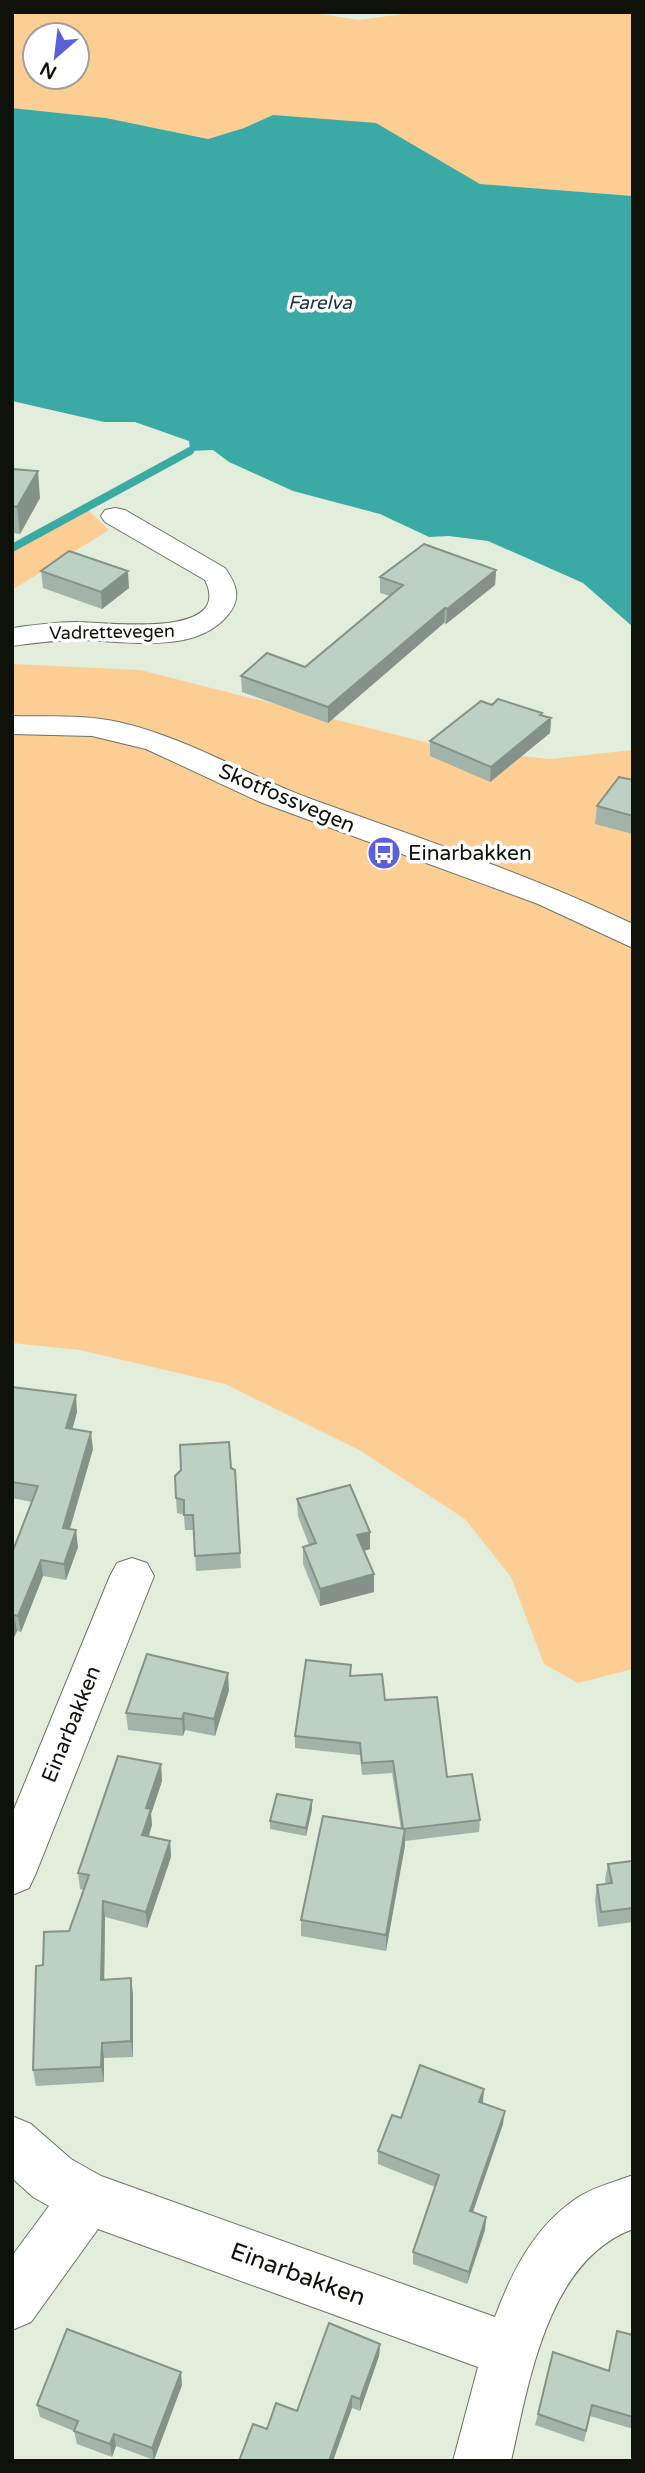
<svg xmlns="http://www.w3.org/2000/svg" width="645" height="2473" font-family="'Varela Round',sans-serif">
<style>
.green{fill:#fcce93;fill-rule:evenodd}
.water{fill:#3caaa4}
.lines{fill:none;stroke-linecap:round;stroke-linejoin:round}
.stream{stroke:#3caaa4;stroke-width:8}
.minor-casing{stroke:#6a7463;stroke-width:2}
.primary-casing{stroke:#6a7463;stroke-width:2}
.minor{fill:#fff;fill-rule:evenodd}
.primary{fill:#fff;fill-rule:evenodd}
.wall{fill:#a2b3a9}
.shaded-wall{fill:#849289}
.building{fill:#bcd0c4;stroke:#849289;stroke-width:2}
.labels{text-anchor:middle;stroke-width:7;stroke-linejoin:round;paint-order:stroke}
.far-street-label{font-size:18px;fill:#0e120b;stroke:#fff}
.far-water-label{font-size:19px;font-style:italic;fill:#1d3534;stroke:#fff}
.street-label{font-size:21px;fill:#0e120b;stroke:#fff}
.poi-label{font-size:21px;fill:#0e120b;stroke:#fff;text-anchor:start}
.near-street-label{font-size:24px;fill:#0e120b;stroke:#fff}
</style>
<rect width="100%" height="100%" fill="#e3eddb"/>
<path class="green" d="M12,12H308L359,20L417,12H633V196L480,184L429,156L273,115L244,128L208,139L106,118L12,108ZM35,35H77V77H35Z
M88,510L109,530L12,590V544L53,521Z
M12,664L140,670L448,748L550,759L633,750V1669L578,1683L544,1664L511,1577L465,1519L361,1451L225,1384L80,1350L12,1343Z"/>
<path class="water" d="M12,108L106,118L208,139L244,128L273,115L376,123L480,184L633,196V627L583,583L488,541L449,536L429,537L380,514L293,491L229,462L213,450L190,451L189,441L135,422H104L12,401Z"/>
<g class="lines">
<path class="stream" d="M12,548L190,451"/>
<defs>
<path id="minor" d="M115,508L125,510L225,568C237,585 242,599 227,616C193,656 123,640 77,640C55,640 34,643 12,646V628C34,625 55,622 77,622C103,622 235,640 205,580L105,522L101,516L105,510Z
M132,1558L147,1563L154,1576L36,1873L29,1888L12,1895V1814L110,1576L117,1563Z
M12,2116L31,2124L71,2159L101,2176L495,2317C512,2271 535,2226 577,2198C593,2187 615,2182 633,2175V2229C547,2261 529,2382 511,2461H453L478,2367L98,2229L31,2322L12,2330V2256L49,2206L33,2197L12,2178Z"/>
<path id="primary" d="M12,716C47,717 84,714 118,722C186,737 246,775 311,799C419,838 529,874 633,924V948L538,904L260,802L146,749L92,736L12,734Z"/>
</defs>
<use href="#minor" class="minor-casing"/>
<use href="#primary" class="primary-casing"/>
<use href="#minor" class="minor"/>
<use href="#primary" class="primary"/>
</g>
<path class="wall" d="M12,469L40,498L20,534L12,533Z
M496,570L495,585L446,624L444,623L328,723L242,692L241,676L305,667L390,596L380,593V577Z
M41,571L129,588L102,609L43,588Z
M492,705L551,718L550,733L490,782L430,756V741Z
M633,780V834L595,824L597,806Z
M12,1387L77,1412L72,1429L93,1449L70,1529L78,1547L66,1580L43,1576L21,1632L17,1631L12,1642V1553L32,1502L12,1498Z
M231,1468L235,1470L241,1568L196,1571L194,1530H185L184,1515L177,1513L176,1498Z
M297,1499L370,1549L364,1551L374,1574V1592L320,1606L303,1564V1547L309,1545L298,1516Z
M351,1665V1676L385,1700L447,1777L480,1820L479,1832L405,1841L386,1951L301,1936V1920L401,1829L392,1773L362,1775L360,1755L295,1748V1736Z
M229,1690L215,1736L185,1730L183,1736L128,1730L126,1713Z
M161,1764L162,1781L151,1814L152,1825L149,1836L170,1841L171,1857L147,1928L105,1917L104,1980L133,1994V2057L104,2058V2082L36,2086L33,2070L43,1965L69,1931L84,1890L80,1889L78,1873Z
M312,1800V1809L306,1836L270,1829V1821Z
M633,1861V1922L598,1927L595,1900L597,1885L606,1884L605,1879L608,1864Z
M484,2089L482,2103L503,2124L473,2212L486,2217L485,2230L467,2284L413,2264V2252L435,2187L378,2164V2151L401,2118Z
M633,2335V2429L590,2416L584,2442L535,2425L538,2414L609,2371Z
M380,2344L379,2356L360,2411L352,2408L297,2411Z
M182,2385L154,2460L116,2446L112,2457L77,2444L74,2431L40,2417L37,2405Z"/>
<path class="shaded-wall" d="M38,471L40,498L20,534L17,507Z
M496,570L495,585L446,624L447,609Z
M128,571L129,588L102,609L101,592Z
M445,608L444,623L328,723V707Z
M542,713L541,727L551,718L550,733L490,782L491,767Z
M76,1395L77,1412L68,1445L66,1428Z
M91,1432L93,1449L65,1545L63,1528Z
M76,1530L78,1547L66,1580L64,1564Z
M370,1532V1549L357,1553V1535Z
M41,1560L43,1576L21,1632L18,1616Z
M374,1574V1592L320,1606V1589Z
M14,1615L17,1631L12,1642V1619Z
M228,1673L229,1690L215,1736L214,1719Z
M184,1713L185,1730L183,1736L182,1719Z
M161,1764L162,1781L151,1814L152,1825L144,1851L142,1835L146,1808Z
M312,1800V1809L306,1836V1828Z
M405,1829V1846L386,1951V1935Z
M170,1841L171,1857L147,1928L146,1912Z
M103,1901L105,1917L104,1996L101,1980Z
M131,1978L133,1994V2057L131,2041Z
M102,2043L104,2058V2082L101,2067Z
M484,2089L483,2102L478,2115L479,2102Z
M505,2111L503,2124L469,2223L470,2211Z
M486,2217L485,2230L467,2284L469,2272Z
M380,2344L379,2356L360,2411V2399Z
M181,2372L182,2385L154,2460L152,2448Z
M352,2396V2408L333,2461H329Z
M114,2434L116,2446L112,2457L110,2444Z"/>
<path class="building" d="M12,469L38,471L17,507L12,506Z
M424,544L496,570L447,609L445,608L328,707L241,676L267,653L305,667L403,585L380,577Z
M69,551L128,571L101,592L41,571Z
M498,699L542,713L540,715L551,718L491,767L430,741L481,701L492,705Z
M619,777L633,780V816L597,806Z
M12,1387L76,1395L66,1428L91,1432L63,1528L76,1530L64,1564L41,1560L18,1616L14,1615L12,1619V1553L38,1486L12,1482Z
M229,1442L231,1468L235,1470L240,1553L195,1556L193,1515H184V1500L176,1498L175,1476L181,1470L180,1445Z
M350,1485L370,1532L357,1535L374,1574L320,1589L303,1547L316,1543L297,1499Z
M147,1654L228,1673L214,1719L184,1713L182,1719L126,1713Z
M306,1660L351,1665L350,1676L382,1674L385,1700L437,1697L447,1777L472,1774L480,1820L403,1829L393,1761L362,1763L360,1743L295,1736Z
M118,1756L161,1764L146,1808L151,1809L142,1835L170,1841L146,1912L103,1901L101,1980L131,1978V2041L102,2043L101,2067L33,2070L36,1966L43,1965L44,1932L69,1931L89,1875L78,1873Z
M277,1794L312,1800L306,1828L270,1821Z
M323,1816L405,1829L386,1935L301,1920Z
M633,1861V1908L601,1912L597,1885L612,1883L608,1864Z
M420,2065L484,2089L479,2102L505,2111L470,2211L486,2217L469,2272L413,2252L439,2175L378,2151L392,2115L401,2118Z
M329,2323L380,2344L360,2399L352,2396L329,2461H239L253,2424L267,2429L276,2403L297,2411Z
M67,2329L181,2372L152,2448L114,2434L110,2444L74,2431L78,2421L37,2405Z
M617,2331L633,2335V2417L592,2405L586,2431L538,2414L553,2352L609,2371Z"/>
<defs>
<symbol id="bus-disc" viewBox="-11 -11 22 22"><circle r="9.5" fill="#5c60d8" stroke="#fff"/><path d="M-5-6H5V4H4V6H2V4H-2V6H-4V4H-5ZM-3.5-4V0h7V-4ZM-3.5 1.2v1.5H-2V1.2ZM2 1.2v1.5H3.5V1.2Z" fill="#fff"/></symbol>
</defs>
<g fill-rule="evenodd">
<use href="#bus-disc" x="365" y="834" width="38" height="38"/>
</g>
<g class="labels">
<g class="far-street-label">
<text transform="translate(112 632) rotate(-1)" y="6">Vadrettevegen</text>
</g>
<g class="far-water-label">
<text x="320" y="309">Farelva</text>
</g>
<g class="street-label">
<text transform="translate(287 798) rotate(23)" y="7">Skotfossvegen</text>
<text transform="translate(71 1724) rotate(-68)" y="7">Einarbakken</text>
</g>
<g class="poi-label">
<text x="408" y="860">Einarbakken</text>
</g>
<g class="near-street-label">
<text transform="translate(298 2274) rotate(20)" y="8">Einarbakken</text>
</g>
</g>
<rect width="645" height="2473" fill="none" stroke="#0e120b" stroke-width="28"/>
<g transform="translate(56 56) rotate(208)"><circle r="33" fill="#ffffff" stroke="#9fa09d" stroke-width="2"/>
<path d="M0-5L12 26L0 18L-12 26Z" fill="#5c60d8"/>
<text y="-10" font-size="19" font-weight="bold" text-anchor="middle" fill="#0e120b">N</text>
</g>
</svg>
